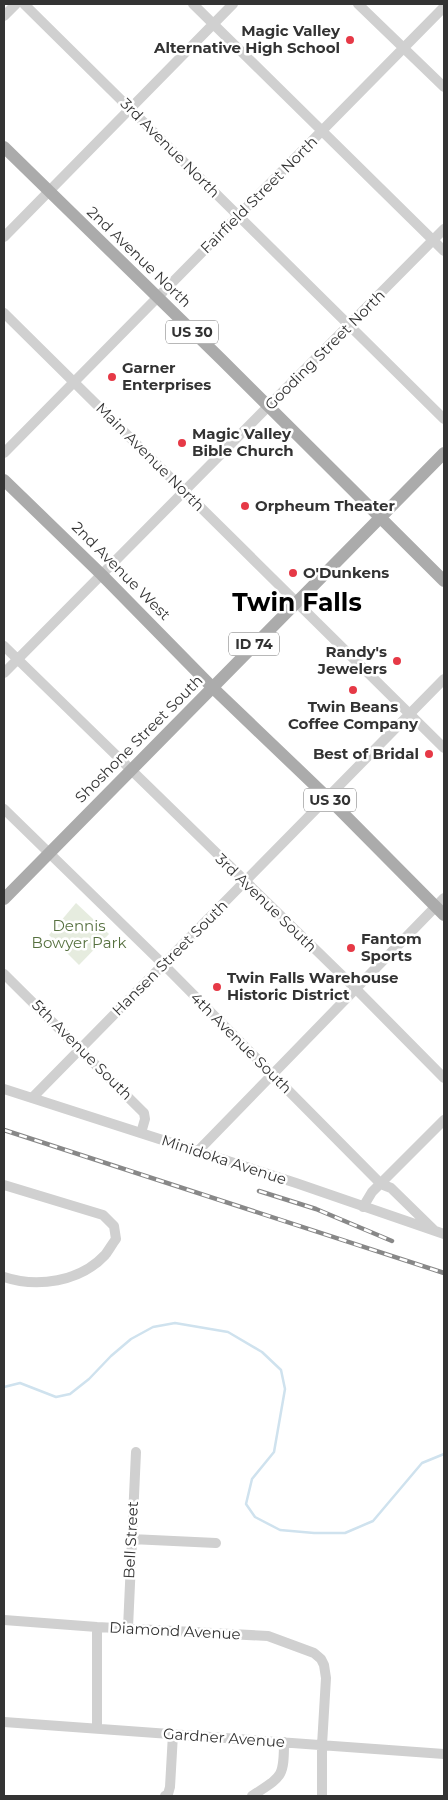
<svg xmlns="http://www.w3.org/2000/svg" width="448" height="1800" font-family="Montserrat,sans-serif">
<style>
.green{fill:#e6ecdf}
.lines{fill:none;stroke-linecap:round;stroke-linejoin:round}
.stream{stroke:#cfe2ee;stroke-width:2.5}
.minor{stroke:#d0d0d0;stroke-width:10}
.major{stroke:#ababab;stroke-width:12}
.rail-casing{stroke:#888;stroke-width:4.5}
.rail{stroke:#fff;stroke-width:2.5;stroke-dasharray:8;stroke-linecap:butt}
.poi-dot{fill:#e63946;stroke:#fff;stroke-width:2}
.labels{text-anchor:middle;stroke-width:5;stroke-linejoin:round;paint-order:stroke}
.shield{fill:#fff;stroke:#707070;stroke-width:1}
.shield-label{font-size:14px;font-weight:bold;fill:#333}
.poi-label{font-size:15px;font-weight:bold;fill:#333;stroke:#fff;text-anchor:start}
.street-label{font-size:15px;fill:#333;stroke:#fff}
.park-label{font-size:15px;fill:#56703f;stroke:#fff}
.town-label{font-size:25px;font-weight:bold;fill:#000;stroke:#fff}
</style>
<rect width="100%" height="100%" fill="#fff"/>
<path class="green" d="M76,903L109,934L79,965L49,935Z"/>
<g class="lines">
<path class="stream" d="M4,1387L20,1383L56,1397L70,1394L89,1379L111,1356L131,1339L153,1327L175,1323L228,1332L262,1352L281,1370L285,1389L274,1452L252,1479L246,1504L255,1517L280,1530L314,1533H345L373,1521L422,1463L444,1454"/>
<path class="minor" d="M24,4L444,419
M193,4L444,251
M358,4L444,87
M4,16L16,4
M4,237L233,4
M4,313L444,748
M4,453L444,7
M4,646L356,989L444,1078
M4,673L444,229
M4,809L164,965L381,1184L391,1188L435,1231
M4,974L144,1113L145,1119L141,1133
M4,1089L296,1183L444,1234
M33,1097L444,679
M197,1152L444,898
M4,1185L103,1215L114,1226L116,1239C112,1244 109,1250 105,1255C80,1282 37,1288 4,1277
M363,1207L372,1192L444,1120
M131,1539L216,1543
M4,1620L97,1627L268,1636L314,1653L321,1659L324,1665L326,1678L322,1745V1796
M128,1628L136,1452
M4,1722L444,1754
M97,1728V1627
M165,1796L168,1794L170,1787L173,1734
M252,1796C282,1776 284,1778 284,1742"/>
<path class="major" d="M4,147L221,359L444,581
M4,480L102,575L212,687L328,798L444,915
M4,899L444,453"/>
<defs>
<path id="rail" d="M4,1130L444,1273
M259,1191L316,1209L392,1241"/>
</defs>
<use href="#rail" class="rail-casing"/>
<use href="#rail" class="rail"/>
</g>
<g class="poi-dot">
<circle cx="350" cy="40" r="5"/>
<circle cx="112" cy="377" r="5"/>
<circle cx="182" cy="443" r="5"/>
<circle cx="245" cy="506" r="5"/>
<circle cx="293" cy="573" r="5"/>
<circle cx="397" cy="661" r="5"/>
<circle cx="353" cy="690" r="5"/>
<circle cx="429" cy="754" r="5"/>
<circle cx="351" cy="948" r="5"/>
<circle cx="217" cy="987" r="5"/>
</g>
<g class="labels">
<g class="shield">
<rect x="166" y="320.5" width="52" height="23" rx="4"/>
<rect x="229" y="632.5" width="50" height="23" rx="4"/>
<rect x="304" y="788.5" width="52" height="23" rx="4"/>
</g>
<g class="shield-label">
<text x="192" y="337">US 30</text>
<text x="254" y="649">ID 74</text>
<text x="330" y="805">US 30</text>
</g>
<g class="poi-label">
<text x="340" y="36" text-anchor="end">Magic Valley<tspan x="340" dy="17">Alternative High School</tspan></text>
<text x="122" y="373">Garner<tspan x="122" dy="17">Enterprises</tspan></text>
<text x="192" y="439">Magic Valley<tspan x="192" dy="17">Bible Church</tspan></text>
<text x="255" y="511">Orpheum Theater</text>
<text x="303" y="578">O'Dunkens</text>
<text x="387" y="657" text-anchor="end">Randy's<tspan x="387" dy="17">Jewelers</tspan></text>
<text x="353" y="712" text-anchor="middle">Twin Beans<tspan x="353" dy="17">Coffee Company</tspan></text>
<text x="419" y="759" text-anchor="end">Best of Bridal</text>
<text x="361" y="944">Fantom<tspan x="361" dy="17">Sports</tspan></text>
<text x="227" y="983">Twin Falls Warehouse<tspan x="227" dy="17">Historic District</tspan></text>
</g>
<g class="street-label">
<text transform="translate(170 148) rotate(45)" y="5">3rd Avenue North</text>
<text transform="translate(259 195) rotate(-45)" y="5">Fairfield Street North</text>
<text transform="translate(139 257) rotate(44)" y="5">2nd Avenue North</text>
<text transform="translate(325 350) rotate(-45)" y="5">Gooding Street North</text>
<text transform="translate(150 457) rotate(45)" y="5">Main Avenue North</text>
<text transform="translate(121 571) rotate(45)" y="5">2nd Avenue West</text>
<text transform="translate(139 739) rotate(-45)" y="5">Shoshone Street South</text>
<text transform="translate(266 903) rotate(44)" y="5">3rd Avenue South</text>
<text transform="translate(170 958) rotate(-45)" y="5">Hansen Street South</text>
<text transform="translate(241 1043) rotate(45)" y="5">4th Avenue South</text>
<text transform="translate(82 1050) rotate(45)" y="5">5th Avenue South</text>
<text transform="translate(224 1160) rotate(18)" y="5">Minidoka Avenue</text>
<text transform="translate(131 1540) rotate(-87)" y="5">Bell Street</text>
<text transform="translate(175 1631) rotate(3)" y="5">Diamond Avenue</text>
<text transform="translate(224 1738) rotate(4)" y="5">Gardner Avenue</text>
</g>
<g class="park-label">
<text x="79" y="931">Dennis<tspan x="79" dy="17">Bowyer Park</tspan></text>
</g>
<g class="town-label">
<text x="297" y="611">Twin Falls</text>
</g>
</g>
<rect width="448" height="1800" fill="none" stroke="#333333" stroke-width="10"/>
</svg>
